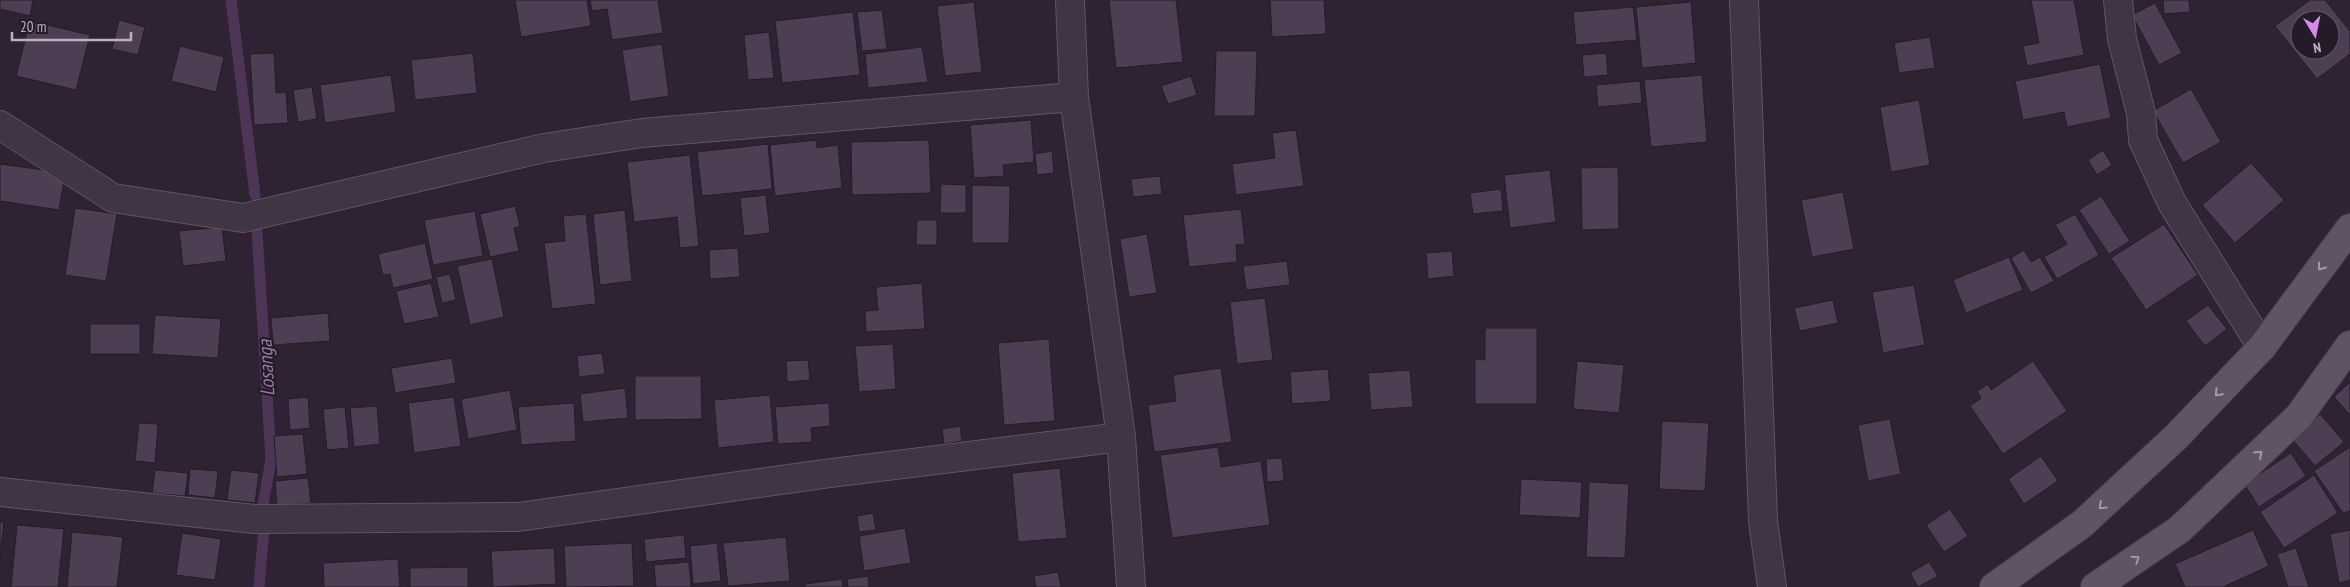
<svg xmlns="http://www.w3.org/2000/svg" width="2350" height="587" font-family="'PT Sans Narrow',sans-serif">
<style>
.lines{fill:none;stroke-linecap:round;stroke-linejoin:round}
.stream{stroke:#4d3655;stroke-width:11}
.building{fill:#4e3e53;stroke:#271c2a;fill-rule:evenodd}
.street-casing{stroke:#615564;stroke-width:30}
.primary-casing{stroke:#493e4d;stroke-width:30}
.street{stroke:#403544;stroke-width:28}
.primary{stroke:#5f5364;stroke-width:28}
.oneway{stroke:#a598a9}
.labels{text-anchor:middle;stroke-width:4.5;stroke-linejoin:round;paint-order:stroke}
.water-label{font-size:20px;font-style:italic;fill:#997ba5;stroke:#251a28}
</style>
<rect width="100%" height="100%" fill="#2e2233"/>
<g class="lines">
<path class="stream" d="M231,0L255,195
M257,231L271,459L263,505
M259,587L264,528"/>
</g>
<path class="building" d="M0,0H33L30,16L0,9Z
M515,0H587L591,26L521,37Z
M590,0H658L663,33L612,40L607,9L592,11Z
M1109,0H1176L1183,62L1116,68Z
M1270,0H1324L1326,34L1272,37Z
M2031,0H2074L2084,55L2027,66L2023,46L2039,43Z
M2163,0H2189L2190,12L2164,14Z
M2310,0H2325L2350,31V54L2317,79L2275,26ZM2300,20H2330V50H2300Z
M974,2L982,72L945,76L937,6Z
M1691,2L1696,63L1642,68L1636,7Z
M2155,3L2182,53L2159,65L2132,15Z
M1633,7L1637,40L1576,45L1573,12Z
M882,10L887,49L862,51L857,12Z
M853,12L860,75L782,83L775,21Z
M119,20L145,27L138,55L112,49Z
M30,21L90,35L76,90L16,76Z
M769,32L774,78L748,80L744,35Z
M1930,37L1935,68L1899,73L1894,43Z
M662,44L669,96L630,102L622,50Z
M180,46L224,57L216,92L171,81Z
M922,47L928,82L868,88L865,54Z
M1216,51H1257L1255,116H1214Z
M274,53L276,93L286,92L288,123L254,125L250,54Z
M473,53L477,93L415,100L411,60Z
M1606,53L1608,75L1584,77L1582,55Z
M2100,64L2111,118L2067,127L2064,112L2023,120L2015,81Z
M391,75L396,112L325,123L320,85Z
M1702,75L1707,142L1651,147L1644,80Z
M1191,76L1197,95L1168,104L1161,86Z
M1640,81L1642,103L1598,107L1596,85Z
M312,87L317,119L298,122L293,90Z
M2191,89L2221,142L2183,163L2153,111Z
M1919,100L1930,165L1891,172L1880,107Z
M1031,120L1034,162L1003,165L1004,176L974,178L970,125Z
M1296,130L1304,186L1236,195L1232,164L1275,158L1272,133Z
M816,140L817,148L838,145L842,188L775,196L770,145Z
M929,140L931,193L852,195L851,142Z
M768,144L772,189L702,196L697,152Z
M2103,150L2112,165L2097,175L2088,160Z
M1052,151L1054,173L1037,175L1035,154Z
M690,155L699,246L680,248L677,217L634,222L627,162Z
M2251,163L2284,200L2235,243L2202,205Z
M0,164L65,173L59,210L0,201Z
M1618,167L1619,229L1582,230L1581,168Z
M1550,170L1556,222L1510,228L1504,175Z
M1160,176L1162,194L1133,197L1131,179Z
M941,184L966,185V213H940Z
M972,185L1010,186L1009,243H972Z
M1501,189L1503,211L1473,214L1470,193Z
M1843,192L1854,249L1812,257L1801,200Z
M766,195L770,233L744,236L740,198Z
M2101,196L2130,241L2109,254L2079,210Z
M515,206L520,226L514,228L519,251L490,257L480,214Z
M75,208L117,214L106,281L65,275Z
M1241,209L1245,244L1236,245L1237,262L1189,267L1183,215Z
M625,210L632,281L600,285L593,214Z
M475,211L483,256L433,265L424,220Z
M586,214L596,304L552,309L544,243L565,241L563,216Z
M2075,214L2099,255L2057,279L2044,257L2067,244L2055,225Z
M917,220H937V245H916Z
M2164,224L2198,275L2146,310L2111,258Z
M222,227L226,261L183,266L179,231Z
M1147,234L1157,293L1129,297L1120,239Z
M425,243L433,279L393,288L390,274L383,275L378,254Z
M738,248L740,277L710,279L709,250Z
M2024,250L2031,262L2040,257L2054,281L2031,293L2011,258Z
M1452,251L1454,276L1428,279L1426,253Z
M2009,257L2023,290L1966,313L1953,280Z
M492,259L504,317L470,325L457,266Z
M1287,261L1290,285L1246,290L1243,266Z
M450,274L456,300L442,303L436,277Z
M431,283L439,317L404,324L396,291Z
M922,283L925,329L866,332L865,311L878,310L876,287Z
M1914,285L1925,345L1883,353L1872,292Z
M1265,298L1273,360L1237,364L1230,302Z
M1833,300L1838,323L1800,331L1794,308Z
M2208,305L2227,329L2205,346L2186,321Z
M328,313L330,341L273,345L271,318Z
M155,315L221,319L218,358L152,354Z
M90,324H140V354H90Z
M1485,328H1537V404H1475V359L1485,360Z
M1049,339L1055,421L1004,425L998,343Z
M893,344L896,389L859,392L855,346Z
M602,353L605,374L579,377L577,356Z
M452,358L456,383L395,393L391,368Z
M808,360L810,380L787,382L786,361Z
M1577,361L1624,365L1619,413L1573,409Z
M2033,361L2067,411L2003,454L1970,406L1981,398L1977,391L1988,384L1991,390Z
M1221,368L1232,442L1154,452L1148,405L1176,401L1173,375Z
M1328,369L1331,401L1292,404L1290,372Z
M1410,370L1413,407L1371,410L1368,373Z
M635,376H701L702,419L635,420Z
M2350,382V413L2349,414L2334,397Z
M625,388L628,418L583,422L580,394Z
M510,390L517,430L468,439L461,399Z
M770,395L774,442L718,448L714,400Z
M308,397L310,428L290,430L288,399Z
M454,397L461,446L414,453L408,403Z
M574,403L576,441L521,445L518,407Z
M829,403L830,426L811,428L812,442L778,444L775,407Z
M377,406L380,444L354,447L350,408Z
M345,407L349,448L327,450L323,409Z
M2320,414L2344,442L2315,466L2292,439Z
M1890,419L1901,474L1868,481L1858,425Z
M1662,421L1709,423L1705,491L1659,489Z
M139,423L158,424L155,463L135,461Z
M960,426L962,441L944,444L942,429Z
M303,434L307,474L277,477L274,436Z
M1218,447L1221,467L1261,461L1270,525L1172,538L1160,455Z
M2350,447V511L2343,513L2314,471Z
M2291,453L2306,476L2259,507L2244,484Z
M2041,456L2058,481L2024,504L2008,479Z
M1282,458L1284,481L1267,482L1266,459Z
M1060,468L1067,538L1018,542L1012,473Z
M190,469L218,471L215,498L188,495Z
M155,470L188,473L185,496L152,493Z
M231,470L259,473L255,503L227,500Z
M2314,475L2338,513L2284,548L2260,512Z
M308,478L311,503L277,506L275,481Z
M1521,479L1582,482L1580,518L1519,515Z
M1589,482L1629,484L1625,558L1586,557Z
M1950,509L1968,536L1944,552L1926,525Z
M873,513L876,530L859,532L857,516Z
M0,522H4L0,558Z
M17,525L64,529L58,587H11Z
M905,528L911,563L864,571L859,536Z
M2253,530L2269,566L2223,587H2185L2175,564Z
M2350,530V580L2339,583L2330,534Z
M72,532L123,537L117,587H67Z
M182,533L221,539L215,580L176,575Z
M684,535L686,558L646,562L644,539Z
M786,537L790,581L728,586L723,543Z
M632,543L634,586L566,587L564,546Z
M717,543L721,581L693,584L690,546Z
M554,548L556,584L493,587L491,551Z
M2296,548L2309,587H2288L2277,554Z
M398,559L400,587H324L323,563Z
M689,562L691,587H656L654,565Z
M1929,562L1938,576L1918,587L1910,573Z
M468,567V587H410V568Z
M1058,572L1061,587H1036L1034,576Z
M868,576L869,587H848L847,579Z
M842,579L843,587H805V584Z"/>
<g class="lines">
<defs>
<path id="street" d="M1070,0L1074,97L1121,437L1131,587
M1744,0L1763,521L1772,587
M2118,0L2122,39L2141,113L2143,140L2172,203L2262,347
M0,125L113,198L243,218L544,148L642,133L1074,97
M0,492L255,519L518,517L831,473L1121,437"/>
<path id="primary" d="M1994,587L2082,524L2176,437L2262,347L2350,228
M2095,587L2180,529L2299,416L2350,345"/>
</defs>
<use href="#street" class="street-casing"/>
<use href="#primary" class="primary-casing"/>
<use href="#street" class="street"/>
<use href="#primary" class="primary"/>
</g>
<defs><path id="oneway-chevron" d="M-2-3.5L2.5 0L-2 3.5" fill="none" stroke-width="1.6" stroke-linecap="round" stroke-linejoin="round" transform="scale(1.25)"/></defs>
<g class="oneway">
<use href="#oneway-chevron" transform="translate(2321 267) rotate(126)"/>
<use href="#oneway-chevron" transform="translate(2218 393) rotate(134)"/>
<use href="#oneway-chevron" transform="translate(2259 454) rotate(-43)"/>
<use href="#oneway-chevron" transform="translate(2102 506) rotate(137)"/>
<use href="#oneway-chevron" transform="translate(2136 559) rotate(-34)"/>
</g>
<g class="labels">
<g class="water-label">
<text transform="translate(266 368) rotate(-93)" y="7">Losanga</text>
</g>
</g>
<g transform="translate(2315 35) rotate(170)"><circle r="24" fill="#251a28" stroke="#615665"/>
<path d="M0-4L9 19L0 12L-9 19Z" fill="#d38ce8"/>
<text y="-8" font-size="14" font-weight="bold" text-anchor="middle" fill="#bcafc0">N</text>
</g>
<path d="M12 32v8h119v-8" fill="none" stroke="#bcafc0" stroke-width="2.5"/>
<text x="20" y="32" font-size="15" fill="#bcafc0" stroke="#251a28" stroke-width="4" paint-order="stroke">20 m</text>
</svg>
